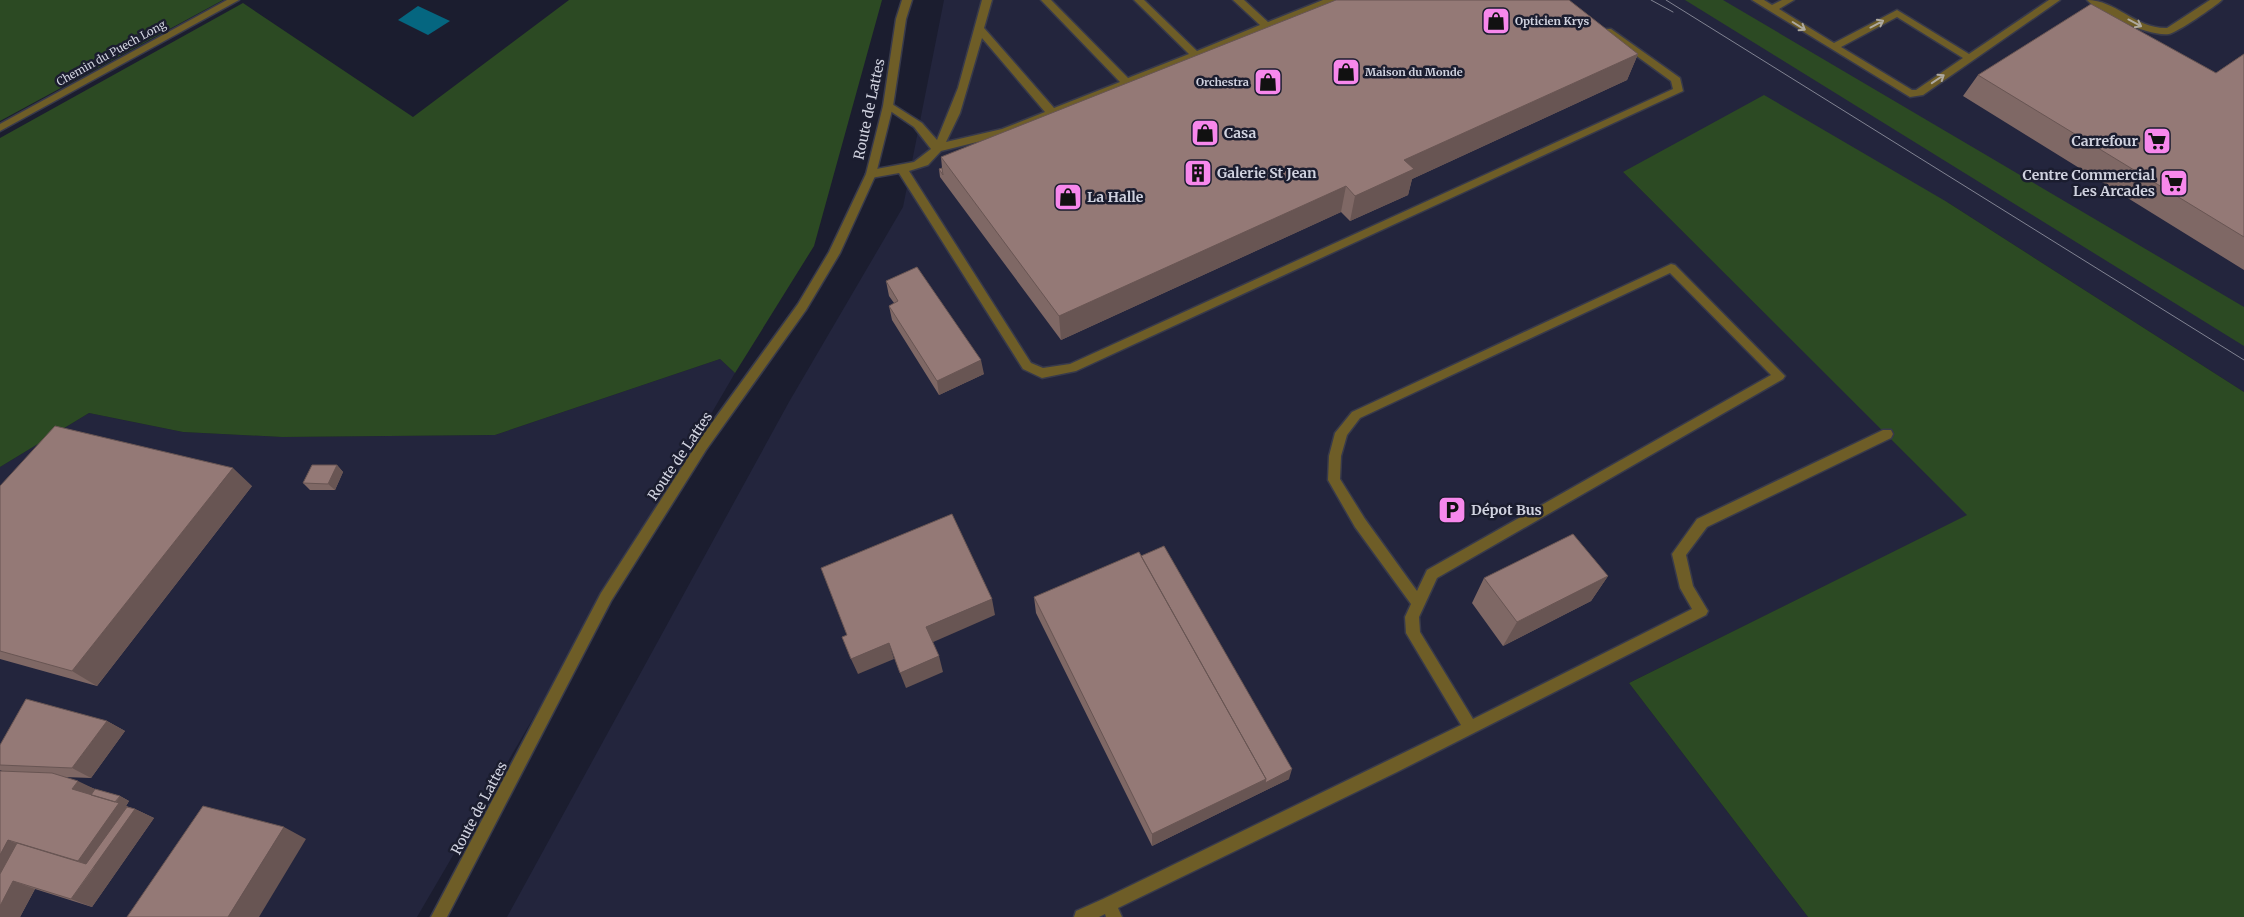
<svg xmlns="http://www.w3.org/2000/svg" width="2244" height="917" font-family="Merriweather,serif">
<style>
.built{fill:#23253d}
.green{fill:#2c4a23}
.water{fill:#056680}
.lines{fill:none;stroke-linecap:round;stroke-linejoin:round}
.lane-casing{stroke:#383a4b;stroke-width:3}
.street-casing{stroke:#383a4b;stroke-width:3}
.lane{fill:#6e5d27;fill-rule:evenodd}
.street{fill:#6e5d27;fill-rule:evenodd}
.tram{stroke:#818392;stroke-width:1}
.wall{fill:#7f6865}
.shaded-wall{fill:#685553}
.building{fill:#947976;stroke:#685553}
.oneway{stroke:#aea99f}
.labels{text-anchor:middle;stroke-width:5;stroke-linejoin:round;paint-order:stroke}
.far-poi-label{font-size:11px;font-weight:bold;fill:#d0d2df;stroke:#1b1d2f;text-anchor:start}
.far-street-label{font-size:11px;fill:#d0d2df;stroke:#1b1d2f}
.street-label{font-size:14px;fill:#d0d2df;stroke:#1b1d2f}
.poi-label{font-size:14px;font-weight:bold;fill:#d0d2df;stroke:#1b1d2f;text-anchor:start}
</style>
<rect width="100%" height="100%" fill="#1b1d2f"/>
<path class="built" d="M944,0H2244V392L1947,202L1623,172L1968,515L1629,683L1808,917H507L789,402L903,207Z
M720,359L735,373L417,917H0V467L89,413L183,432L282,437L495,435Z"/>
<path class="green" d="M0,0H223L0,121Z
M569,0H882L814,246L735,373L720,359L495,435L282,437L183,432L89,413L0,467V138L243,3L413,117Z
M1685,0H1723L2244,307V346Z
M1764,95L1947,202L2244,392V917H1808L1629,683L1967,515L1623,172Z"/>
<path class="water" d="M418,6L450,21L428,35L398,20Z"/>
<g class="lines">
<defs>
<path id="lane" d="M982,0H992L984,28L1054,108L1120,82L1041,0H1051L1128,78L1189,54L1134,0H1144L1197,51L1260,25L1233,0H1244L1268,22L1323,0H1336L1009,134L941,151L928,165L909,171L1031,363L1043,368L1070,364L1673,89L1671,81L1605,33V29H1611L1680,78L1683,91L1076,371L1042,378L1023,369L899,173L871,178L866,174L871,170L914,162L931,149L914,127L883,106L888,103L892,104L922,123L937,140L958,88ZM982,38L1045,112L1002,129L946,142L960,113Z
M1752,0H1764L1772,5L1782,0H1794L1779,9L1834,43L1897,10L1969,54L2049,0H2060L1923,95L1910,97ZM1897,17L1963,58L1916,90H1912L1841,47Z
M2087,0C2116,0 2136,29 2167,28L2210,0H2222C2216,6 2176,33 2169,34C2150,37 2100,14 2087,0Z
M1671,264L1675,265L1785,376L1783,379L1437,578L1419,617L1420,632L1473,719L1692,609L1680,588L1672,554L1697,519L1883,430H1891L1893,434L1891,438L1707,527L1686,555L1693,586L1708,611L1706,615L1397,772L1118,908L1122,917H1106L1105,914L1099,917H1074L1076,911L1103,899L1461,725L1406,633L1405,617L1411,604L1355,527L1328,480L1329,456L1335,433L1352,412ZM1670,273L1771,375L1427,570L1417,591L1365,519L1340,479L1341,456L1347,435L1360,418Z"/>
<path id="street" d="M227,0H239L0,131V124Z
M902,0H912L906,19L893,106L876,174L840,253L806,310L706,450L611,601L447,917H431L601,593L698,442L798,304L829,252L866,174L883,106L896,19Z"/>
</defs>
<use href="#lane" class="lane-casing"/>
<use href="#street" class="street-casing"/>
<use href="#lane" class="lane"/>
<use href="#street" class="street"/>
<path class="tram" d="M1651,0L1673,12
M1666,0L2244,360"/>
</g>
<path class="wall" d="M1638,54L1627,80L1412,179L1408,195L1350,221L1341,212L1061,340L940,177L939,169L942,168L941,157Z
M2244,54V270L1963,96L1978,75L2216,73Z
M886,281L984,374L939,395L892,320L889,306L894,303L889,296Z
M337,465L343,472L335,490H310L303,483Z
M0,486H252L97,686L0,659Z
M1608,576L1591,601L1503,646L1472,603L1484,578Z
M1034,597L1289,779L1152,846L1036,613Z
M107,721L125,731L91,778L64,777L95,789L120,796L129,801L126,806L135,809L154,818L92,907L35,889L20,917L2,771L0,770V745Z"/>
<path class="shaded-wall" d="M1638,54L1627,80L1412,179L1408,195L1350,221L1355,196L1404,160Z
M1346,186L1341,212L1061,340L1059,316Z
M981,360L984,374L939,395L937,381Z
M337,465L343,472L335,490L328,484Z
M233,468L252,486L97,686L72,671Z
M1608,576L1591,601L1503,646L1517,622Z
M992,599L995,615L931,643L926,627Z
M889,643L894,659L858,674L851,659Z
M939,656L943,672L906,688L900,673Z
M107,721L125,731L91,778L72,768Z
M1292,769L1289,779L1152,846V834L1266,779Z
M78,781L105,794L100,801L72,789Z
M120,796L129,801L126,806L134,810L135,809L154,818L92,907L71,899L94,868L78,861Z
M284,827L306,839L259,917H228Z
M8,840L37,852L13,881L35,889L20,917H0V855Z"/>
<path class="building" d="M1336,0H1569L1638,54L1404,160L1414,169L1355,196L1346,186L1059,316L941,157Z
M2091,4L2216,73L2244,54V237L1978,75Z
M942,168L943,175L939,169Z
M917,267L981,360L937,381L889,306L898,301L886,281Z
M55,426L233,468L72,671L0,651V486Z
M312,465H337L328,484L303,483Z
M952,514L992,599L926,627L939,656L900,673L889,643L851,659L842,637L847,635L821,568Z
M1573,534L1608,576L1517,622L1484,578Z
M1164,546L1292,769L1265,783L1266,779L1141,556Z
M1139,552L1266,779L1152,834L1034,597Z
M26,699L107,721L72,768L0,765V745Z
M0,771L52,773L78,781L72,789L119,803L78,861L8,840L0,855Z
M95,789L120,796L115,802L91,795Z
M203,806L284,827L228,917H127Z
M127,807L135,809L71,899L13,881L0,906V874L17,843L86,864Z"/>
<defs><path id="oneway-shaft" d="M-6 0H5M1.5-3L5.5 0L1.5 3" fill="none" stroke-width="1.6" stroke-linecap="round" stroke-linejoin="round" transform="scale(1.25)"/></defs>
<g class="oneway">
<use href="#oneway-shaft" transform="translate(2135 23) rotate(28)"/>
<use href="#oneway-shaft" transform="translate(1877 24) rotate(-28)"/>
<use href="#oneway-shaft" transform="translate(1799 26) rotate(32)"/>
<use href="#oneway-shaft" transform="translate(1938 79) rotate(-34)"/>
</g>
<defs>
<symbol id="shop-square" viewBox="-11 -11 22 22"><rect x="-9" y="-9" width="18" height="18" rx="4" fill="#f788ec" stroke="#1b1d2f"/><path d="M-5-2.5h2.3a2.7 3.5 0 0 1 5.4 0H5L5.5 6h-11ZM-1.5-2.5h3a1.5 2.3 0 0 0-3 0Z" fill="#111"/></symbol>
<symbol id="supermarket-square" viewBox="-11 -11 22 22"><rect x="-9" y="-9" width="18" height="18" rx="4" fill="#f788ec" stroke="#1b1d2f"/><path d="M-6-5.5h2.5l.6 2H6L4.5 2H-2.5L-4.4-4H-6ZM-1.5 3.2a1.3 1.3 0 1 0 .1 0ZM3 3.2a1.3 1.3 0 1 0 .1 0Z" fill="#111"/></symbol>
<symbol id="building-square" viewBox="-11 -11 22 22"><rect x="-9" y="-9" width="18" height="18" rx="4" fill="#f788ec" stroke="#1b1d2f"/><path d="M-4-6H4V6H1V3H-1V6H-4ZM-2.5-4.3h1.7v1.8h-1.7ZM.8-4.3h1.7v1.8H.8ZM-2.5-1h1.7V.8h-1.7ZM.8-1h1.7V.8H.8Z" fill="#111"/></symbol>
<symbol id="parking-square" viewBox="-11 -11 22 22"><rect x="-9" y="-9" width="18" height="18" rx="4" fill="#f788ec" stroke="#1b1d2f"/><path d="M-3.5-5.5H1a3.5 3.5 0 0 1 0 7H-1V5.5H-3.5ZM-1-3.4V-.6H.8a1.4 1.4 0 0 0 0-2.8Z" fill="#111"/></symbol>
</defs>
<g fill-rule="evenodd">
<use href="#shop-square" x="1480" y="5" width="32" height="32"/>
<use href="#shop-square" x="1330" y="56" width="32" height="32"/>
<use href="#shop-square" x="1252" y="66" width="32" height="32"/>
<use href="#shop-square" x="1189" y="117" width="32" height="32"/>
<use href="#supermarket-square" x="2141" y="125" width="32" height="32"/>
<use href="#building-square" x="1182" y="157" width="32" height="32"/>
<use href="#supermarket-square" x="2158" y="167" width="32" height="32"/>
<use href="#shop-square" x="1052" y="181" width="32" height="32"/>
<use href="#parking-square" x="1436" y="494" width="32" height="32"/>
</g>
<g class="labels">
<g class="far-poi-label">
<text x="1515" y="25">Opticien Krys</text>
<text x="1365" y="76">Maison du Monde</text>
<text x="1249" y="86" text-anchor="end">Orchestra</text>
</g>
<g class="far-street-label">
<text transform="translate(111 53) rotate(-29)" y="4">Chemin du Puech Long</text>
</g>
<g class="street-label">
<text transform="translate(869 109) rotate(-78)" y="5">Route de Lattes</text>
<text transform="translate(680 456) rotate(-56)" y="5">Route de Lattes</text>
<text transform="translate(479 808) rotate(-62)" y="5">Route de Lattes</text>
</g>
<g class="poi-label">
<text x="1224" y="138">Casa</text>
<text x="2138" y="146" text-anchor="end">Carrefour</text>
<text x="1217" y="178">Galerie St Jean</text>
<text x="2155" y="180" text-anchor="end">Centre Commercial<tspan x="2155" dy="16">Les Arcades</tspan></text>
<text x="1087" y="202">La Halle</text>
<text x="1471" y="515">Dépot Bus</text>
</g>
</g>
</svg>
